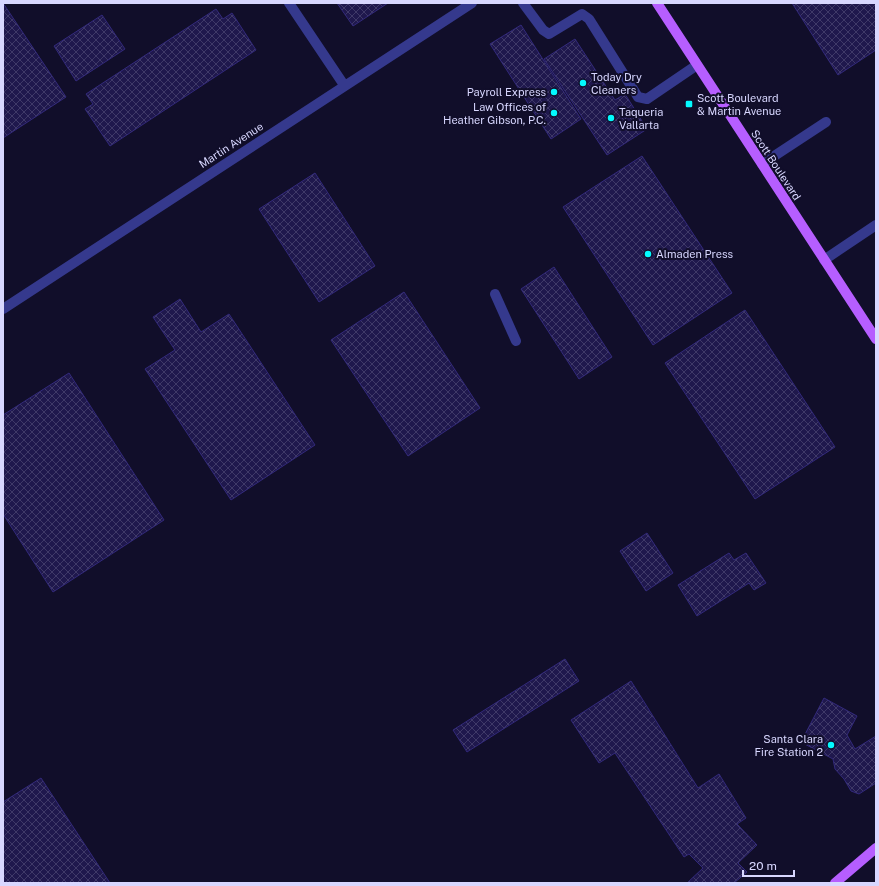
<svg xmlns="http://www.w3.org/2000/svg" width="879" height="886" font-family="'Public Sans',sans-serif">
<style>
.building{fill:url(#building-cross-hatch);stroke:#32297b}
.lines{fill:none;stroke-linecap:round;stroke-linejoin:round}
.minor{stroke:#35398d;stroke-width:10}
.major{stroke:#b65eff;stroke-width:10}
.poi-dot{fill:#03faff;stroke:#110e2a;stroke-width:1.5}
.labels{text-anchor:middle;stroke-width:4;stroke-linejoin:round;paint-order:stroke}
.poi-label{font-size:11px;fill:#d8d7ff;stroke:#110e2a;text-anchor:start}
.street-label{font-size:11px;fill:#d8d7ff;stroke:#110e2a}
</style>
<defs>
<pattern id="building-cross-hatch" width="8" height="8" patternUnits="userSpaceOnUse"><rect width="8" height="8" fill="#1f184d"/><path d="M0 0l8 8M0 8l8-8" fill="none" stroke="#3f3968"/></pattern>
</defs>
<rect width="100%" height="100%" fill="#110e2a"/>
<path class="building" d="M3,3L66,97L3,138Z
M337,3H388L353,26Z
M792,3H876V50L838,75Z
M216,9L223,19L232,13L256,50L110,146L85,109L93,104L86,94Z
M102,15L125,49L76,81L54,46Z
M521,25L581,119L551,139L490,44Z
M575,39L615,100L625,94L647,129L607,155L544,59Z
M642,156L732,293L653,345L563,207Z
M315,173L375,266L319,302L259,209Z
M554,267L612,357L579,379L521,289Z
M404,292L480,408L408,456L331,340Z
M180,299L201,332L229,314L315,445L231,500L145,369L175,350L153,317Z
M745,310L835,447L755,499L665,363Z
M69,373L164,520L53,592L3,514V415Z
M647,533L673,573L646,591L620,551Z
M729,553L734,560L746,553L766,583L754,590L749,583L697,616L678,585Z
M565,659L579,681L467,752L453,730Z
M631,681L698,788L719,774L746,818L737,824L757,845L738,863L747,872L734,883H687L703,868L689,854L684,857L615,753L599,763L571,720Z
M824,698L857,716L847,735L855,749L876,736V783L859,794L851,791L844,779L835,769L833,759L801,742Z
M41,778L110,883H3V802Z"/>
<g class="lines">
<path class="minor" d="M289,3L344,85
M523,3L543,30L549,34L582,14L589,19L638,97L647,99L697,65
M762,164L826,122
M824,260L876,225
M495,294L516,341
M3,309L472,3"/>
<path class="major" d="M657,3L876,339
M835,883L876,848"/>
</g>
<g class="poi-dot">
<circle cx="583" cy="83" r="4"/>
<circle cx="554" cy="92" r="4"/>
<rect x="685" y="100" width="8" height="8" rx="2"/>
<circle cx="554" cy="113" r="4"/>
<circle cx="611" cy="118" r="4"/>
<circle cx="648" cy="254" r="4"/>
<circle cx="831" cy="745" r="4"/>
</g>
<g class="labels">
<g class="poi-label">
<text x="591" y="81">Today Dry<tspan x="591" dy="13">Cleaners</tspan></text>
<text x="546" y="96" text-anchor="end">Payroll Express</text>
<text x="697" y="102">Scott Boulevard<tspan x="697" dy="13">&amp; Martin Avenue</tspan></text>
<text x="546" y="111" text-anchor="end">Law Offices of<tspan x="546" dy="13">Heather Gibson, P.C.</tspan></text>
<text x="619" y="116">Taqueria<tspan x="619" dy="13">Vallarta</tspan></text>
<text x="656" y="258">Almaden Press</text>
<text x="823" y="743" text-anchor="end">Santa Clara<tspan x="823" dy="13">Fire Station 2</tspan></text>
</g>
<g class="street-label">
<text transform="translate(231 145) rotate(-33)" y="4">Martin Avenue</text>
<text transform="translate(776 165) rotate(57)" y="4">Scott Boulevard</text>
</g>
</g>
<rect width="879" height="886" fill="none" stroke="#d8d7ff" stroke-width="8"/>
<path d="M743 870v6h51v-6" fill="none" stroke="#d8d7ff" stroke-width="2"/>
<text x="749" y="870" font-size="12" fill="#d8d7ff" stroke="#110e2a" stroke-width="3" paint-order="stroke">20 m</text>
</svg>
